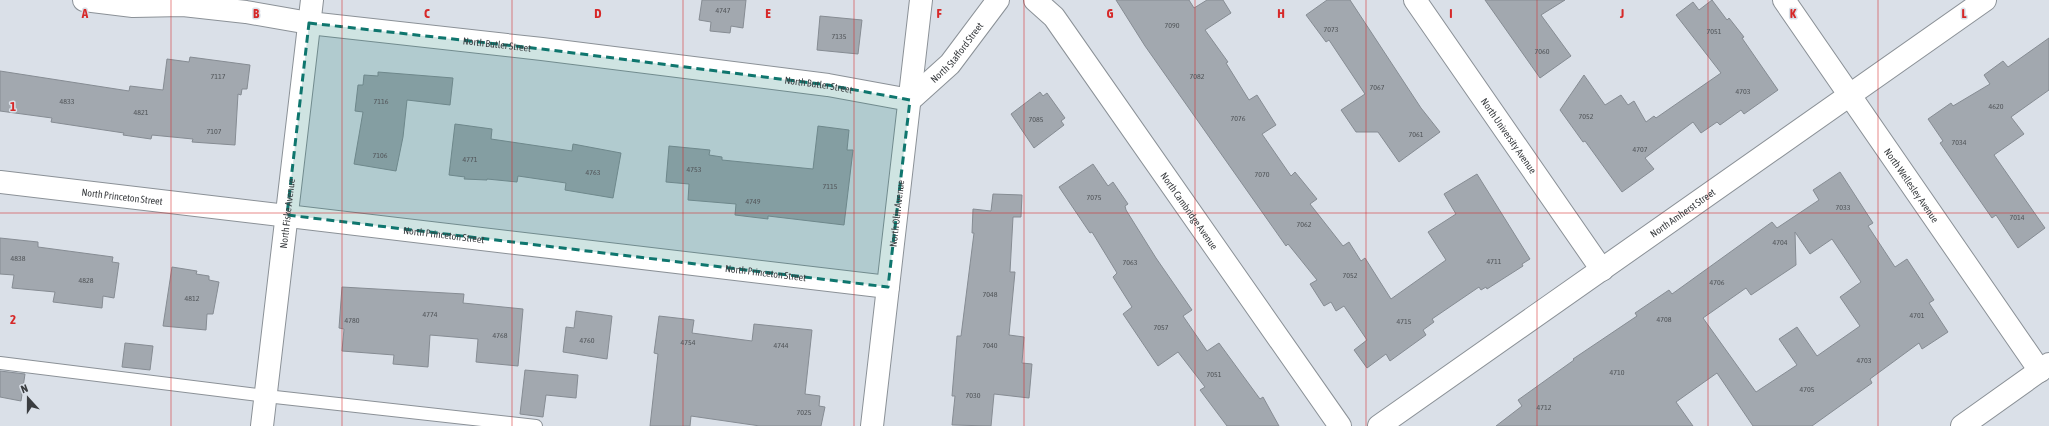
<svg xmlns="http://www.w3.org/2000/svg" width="2049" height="426" font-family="'Asap Condensed',sans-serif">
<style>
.building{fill:#a2a8af;stroke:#868c93;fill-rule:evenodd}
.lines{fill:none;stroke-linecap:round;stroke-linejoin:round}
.lane-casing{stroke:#8b9197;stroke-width:14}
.street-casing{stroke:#8b9197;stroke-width:24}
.secondary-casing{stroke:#8b9197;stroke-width:24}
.lane{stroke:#fff;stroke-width:12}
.street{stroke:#fff;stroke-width:22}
.secondary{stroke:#fff;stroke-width:22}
.marked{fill:#0f766e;fill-opacity:0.2;stroke:#0f766e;stroke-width:3;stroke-dasharray:8 5;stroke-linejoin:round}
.grid{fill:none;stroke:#d62828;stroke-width:1;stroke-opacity:0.55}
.labels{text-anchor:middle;stroke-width:3;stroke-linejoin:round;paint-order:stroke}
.number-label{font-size:8px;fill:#54585c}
.street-label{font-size:10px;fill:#3a3d40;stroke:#dae0e8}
.grid-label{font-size:13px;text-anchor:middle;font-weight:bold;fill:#d62828;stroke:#dae0e8;stroke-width:3;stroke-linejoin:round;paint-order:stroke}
</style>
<rect width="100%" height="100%" fill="#dae0e8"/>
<path class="building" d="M702,0H746L743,28L731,26L730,33L710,31L711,22L699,20Z
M1116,0H1189L1194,8L1207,0H1223L1231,13L1205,30L1228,62L1226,63L1249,100L1257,95L1276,125L1262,134L1291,176L1295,172L1317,199L1310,204L1343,246L1349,242L1361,261L1365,258L1391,299L1446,260L1428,232L1456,214L1444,194L1477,174L1530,259L1522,264L1523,266L1487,289L1486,287L1481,290L1479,287L1432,319L1434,322L1423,330L1426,335L1390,361L1386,354L1367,368L1354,350L1367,340L1344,306L1336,311L1331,302L1324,306L1310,284L1317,280L1288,244L1286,246L1145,46Z
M1327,0H1350L1421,108L1440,132L1399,162L1378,132H1356L1341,110L1365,94L1329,40L1326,42L1306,15Z
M1485,0H1565L1541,15L1571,56L1540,78Z
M1712,0L1727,20L1729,18L1744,37L1742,38L1778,90L1744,114L1741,110L1720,125L1717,122L1701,133L1693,122L1645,158L1654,169L1622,192L1585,141L1583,142L1560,110L1584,75L1605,105L1621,95L1628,105L1634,101L1646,122L1654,116L1656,118L1721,73L1676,15L1693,2L1699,10Z
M820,16L862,20L858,54L817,50Z
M2049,38V90L2011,117L2024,134L1994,155L2045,228L2018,248L1996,215L1992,218L1940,143L1943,141L1928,119L1951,103L1953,106L1990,84L1984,75L2003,61L2008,67Z
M190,57L250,65L247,89H242L241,95L238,94L235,145L192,142L193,139L152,135L151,139L123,135L124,133L51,122L52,118L0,111V71L129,91L130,86L163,90L167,59L189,62Z
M378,72L453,78L450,105L407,100L403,137L396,171L354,164L363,112L355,111L358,85H363L364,75L378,76Z
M1040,92L1043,96L1047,93L1065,118L1061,121L1064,125L1034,148L1011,114Z
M455,124L492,129L491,139L572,151L573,144L621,153L613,198L565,190L566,183L518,176L517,182L487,179V180L464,179L465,177L449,175Z
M818,126L849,130L847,150H853L844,225L768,216V219L735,215L736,204L688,200L689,184L666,182L669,146L710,150L709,155L722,157V160L813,169Z
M1093,164L1108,186L1113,182L1128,204L1125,206L1126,210L1156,258L1192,310L1183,316L1207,351L1219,343L1260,399L1263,397L1279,426H1227L1200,390L1205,387L1178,352L1158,366L1123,314L1132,307L1113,277L1117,273L1092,232L1090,233L1059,187Z
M1840,172L1873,223L1868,226L1895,267L1907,259L1934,300L1929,303L1948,332L1922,349L1919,343L1870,379L1872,383L1812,426H1753L1717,373L1676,402L1693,426H1496L1522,406L1518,400L1574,360L1573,359L1637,316L1635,313L1669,290L1672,294L1772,222L1777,228L1819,200L1813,190ZM1795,232L1810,254L1832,239L1861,282L1840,297L1860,326L1817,356L1797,327L1779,339L1797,365L1756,392L1703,318L1746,288L1751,295L1796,265Z
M993,194L1022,195L1021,217H1013L1010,272H1015L1009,335L1024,337L1022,363L1032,364L1029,398L994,394L991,426L952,425L955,396H952L957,336H961L974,233H972L973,209L991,211Z
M0,238L38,242V247L113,257L112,262L119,263L114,298L103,296L102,308L53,302L55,292L12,288L14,275L0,274Z
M172,267L197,271L196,274L209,276V280L219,282L213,314H207L206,330L163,326Z
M342,287L464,294L463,303L523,309L518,366L476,362L478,339L430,335L428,367L393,364L394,355L342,351L344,329L339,328Z
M576,311L612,316L607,359L563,352L566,327L574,328Z
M659,316L694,320L692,333L752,341L754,324L812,330L805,394L820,396L819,406L825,407L821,426H760L691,416L690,426H650L658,354L654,353Z
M125,343L153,346L150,370L122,367Z
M525,370L578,375L576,398L546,395L543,417L520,414Z
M0,371L25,374L21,401L0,397Z"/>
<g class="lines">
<defs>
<path id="lane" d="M0,363L266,396L536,426"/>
<g id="street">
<path id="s1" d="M84,0L133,6L183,5L246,12L309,23L542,49L828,85L910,100"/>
<path id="s2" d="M1035,0L1054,17L1340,426"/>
<path id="s3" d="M1415,0L1602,270"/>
<path id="s4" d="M1784,0L2040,371"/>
<path id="s5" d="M910,100L950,64L998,0"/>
<path id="s6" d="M0,182L888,287"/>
<path id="s7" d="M262,426L312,0"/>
<path id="s8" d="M872,426L921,0"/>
<path id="s9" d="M1379,426L1985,0"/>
</g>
<path id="secondary" d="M1962,426L2049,364"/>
</defs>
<use href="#lane" class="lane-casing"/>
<use href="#street" class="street-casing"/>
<use href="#secondary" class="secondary-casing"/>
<use href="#lane" class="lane"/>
<use href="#street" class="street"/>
<use href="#secondary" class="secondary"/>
</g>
<path class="marked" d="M309,23L542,49L828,85L910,100L888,287L287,215Z"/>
<path class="grid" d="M171,0V426M342,0V426M512,0V426M683,0V426M854,0V426M1024,0V426M1195,0V426M1366,0V426M1537,0V426M1708,0V426M1878,0V426M0,213H2049"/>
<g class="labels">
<g class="number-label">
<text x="723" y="13">4747</text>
<text x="1172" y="28">7090</text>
<text x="1331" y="32">7073</text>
<text x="1714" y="34">7051</text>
<text x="839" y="39">7135</text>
<text x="1542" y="54">7060</text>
<text x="218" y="79">7117</text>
<text x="1197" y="79">7082</text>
<text x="1377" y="90">7067</text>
<text x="1743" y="94">4703</text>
<text x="67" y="104">4833</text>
<text x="381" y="104">7116</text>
<text x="1996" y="109">4620</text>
<text x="141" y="115">4821</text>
<text x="1586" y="119">7052</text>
<text x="1238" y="121">7076</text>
<text x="1036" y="122">7085</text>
<text x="214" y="134">7107</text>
<text x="1416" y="137">7061</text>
<text x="1959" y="145">7034</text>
<text x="1640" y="152">4707</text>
<text x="380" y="158">7106</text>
<text x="470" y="162">4771</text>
<text x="694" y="172">4753</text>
<text x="593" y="175">4763</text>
<text x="1262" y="177">7070</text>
<text x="830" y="189">7115</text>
<text x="1094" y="200">7075</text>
<text x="753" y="204">4749</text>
<text x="1843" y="210">7033</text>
<text x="2017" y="220">7014</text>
<text x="1304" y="227">7062</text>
<text x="1780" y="245">4704</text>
<text x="18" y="261">4838</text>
<text x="1494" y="264">4711</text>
<text x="1130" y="265">7063</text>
<text x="1350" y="278">7052</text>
<text x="86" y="283">4828</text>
<text x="1717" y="285">4706</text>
<text x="990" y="297">7048</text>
<text x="192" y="301">4812</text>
<text x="430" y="317">4774</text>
<text x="1917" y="318">4701</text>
<text x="1664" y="322">4708</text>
<text x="352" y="323">4780</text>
<text x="1404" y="324">4715</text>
<text x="1161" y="330">7057</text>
<text x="500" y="338">4768</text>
<text x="587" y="343">4760</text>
<text x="688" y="345">4754</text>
<text x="781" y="348">4744</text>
<text x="990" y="348">7040</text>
<text x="1864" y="363">4703</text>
<text x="1617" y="375">4710</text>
<text x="1214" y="377">7051</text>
<text x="1807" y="392">4705</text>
<text x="973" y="398">7030</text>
<text x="1544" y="410">4712</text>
<text x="804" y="415">7025</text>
</g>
<g class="street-label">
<text dy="4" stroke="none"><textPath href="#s1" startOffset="416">North Butler Street</textPath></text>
<text dy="4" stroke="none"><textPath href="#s5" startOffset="67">North Stafford Street</textPath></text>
<text dy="4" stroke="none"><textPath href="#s1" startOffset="740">North Butler Street</textPath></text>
<text dy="4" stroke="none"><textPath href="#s3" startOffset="165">North University Avenue</textPath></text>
<text dy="4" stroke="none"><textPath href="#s4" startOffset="225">North Wellesley Avenue</textPath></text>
<text dy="4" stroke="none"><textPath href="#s6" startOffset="123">North Princeton Street</textPath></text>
<text dy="4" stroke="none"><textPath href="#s2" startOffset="262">North Cambridge Avenue</textPath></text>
<text dy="4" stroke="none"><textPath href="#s7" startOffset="214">North Fiske Avenue</textPath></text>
<text dy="4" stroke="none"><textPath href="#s8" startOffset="214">North Olin Avenue</textPath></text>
<text dy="4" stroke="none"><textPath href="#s9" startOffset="371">North Amherst Street</textPath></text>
<text dy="4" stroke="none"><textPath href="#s6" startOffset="447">North Princeton Street</textPath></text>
<text dy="4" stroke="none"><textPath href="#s6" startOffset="771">North Princeton Street</textPath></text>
</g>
</g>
<g class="grid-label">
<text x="85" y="18">A</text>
<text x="256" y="18">B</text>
<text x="427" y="18">C</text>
<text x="598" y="18">D</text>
<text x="768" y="18">E</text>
<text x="939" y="18">F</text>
<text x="1110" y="18">G</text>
<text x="1281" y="18">H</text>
<text x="1451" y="18">I</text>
<text x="1622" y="18">J</text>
<text x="1793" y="18">K</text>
<text x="1964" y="18">L</text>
<text x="13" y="111">1</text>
<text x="13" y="324">2</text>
</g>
<g transform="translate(28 398) rotate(339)" stroke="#dae0e8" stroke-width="3" paint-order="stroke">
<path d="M0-3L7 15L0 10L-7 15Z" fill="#3a3d40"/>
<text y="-6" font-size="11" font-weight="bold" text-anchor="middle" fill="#3a3d40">N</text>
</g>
</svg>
